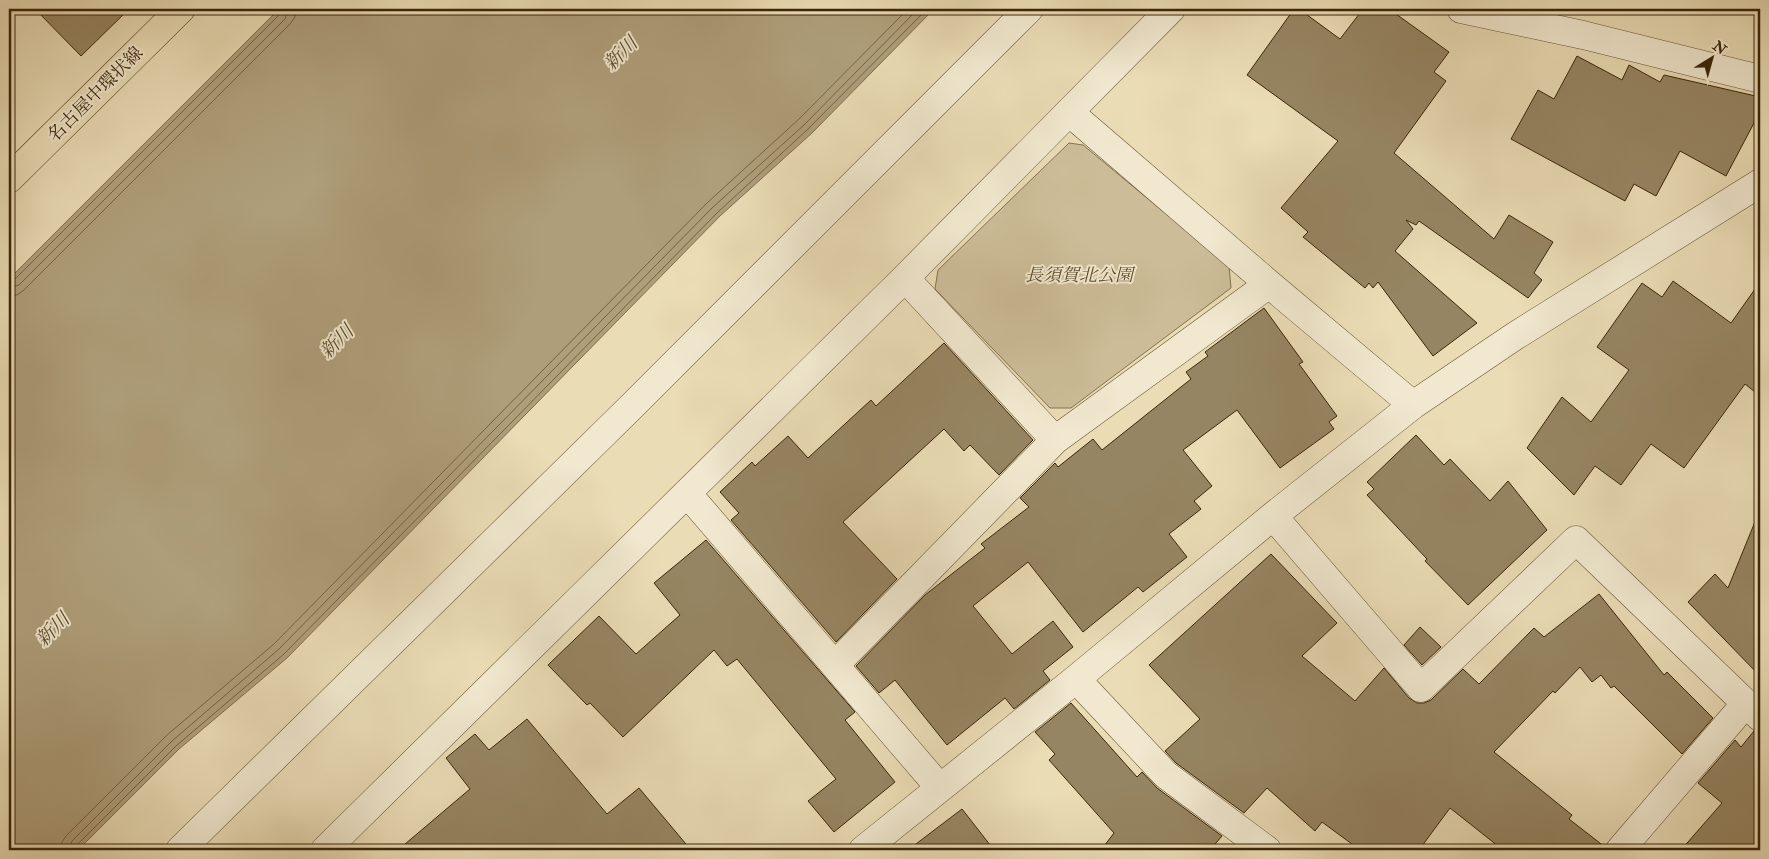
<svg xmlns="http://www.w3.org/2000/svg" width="1769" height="859" font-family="'IM FELL Double Pica','Noto Serif JP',serif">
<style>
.green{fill:#ccbd98;stroke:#837250}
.water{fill:#ae9e7a;stroke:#806e4c}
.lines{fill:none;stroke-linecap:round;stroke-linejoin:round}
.shore{stroke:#746241;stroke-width:1}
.building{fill:#968562;stroke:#3a2608}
.minor-casing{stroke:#665433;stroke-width:29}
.major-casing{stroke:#3a2608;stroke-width:29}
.minor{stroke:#f1e8cf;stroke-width:28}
.major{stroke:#eadcb5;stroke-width:28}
.labels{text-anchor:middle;stroke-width:4;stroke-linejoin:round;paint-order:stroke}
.street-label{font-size:18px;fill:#3a2608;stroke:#f1e8cf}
.park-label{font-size:18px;font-style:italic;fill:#5e4c2c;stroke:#f1e8cf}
.water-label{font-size:19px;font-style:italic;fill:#5d4a2a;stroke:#f1e8cf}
</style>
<rect width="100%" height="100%" fill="#eadcb5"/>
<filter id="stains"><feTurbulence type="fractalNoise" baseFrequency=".004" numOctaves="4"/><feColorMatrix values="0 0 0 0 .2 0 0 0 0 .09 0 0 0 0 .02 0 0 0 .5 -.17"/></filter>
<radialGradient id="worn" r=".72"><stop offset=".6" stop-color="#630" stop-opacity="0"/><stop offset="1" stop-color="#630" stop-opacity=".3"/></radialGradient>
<path class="green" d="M1069,143L1083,145L1229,266L1231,288L1071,408H1050L935,289L938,270Z"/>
<path class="water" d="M279,9H934L812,133L720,216L287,658L179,749L78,850H9V279Z"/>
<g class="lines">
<path class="shore" d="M9,282L14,280L280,14L282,9
M9,288L19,285L285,19L288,9
M9,296L17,295L24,290L290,24L295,17L296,9
M61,850L62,842L66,836L167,735L274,644L707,203L799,119L908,9
M69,850L72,841L172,741L279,649L712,208L804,125L918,9
M75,850L77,845L176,746L284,654L717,213L808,129L927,9"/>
</g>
<path class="building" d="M35,9H129L81,56Z
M1294,9H1299L1340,39L1363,9H1389L1449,52L1434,72L1446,81L1394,153L1494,239L1509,215L1553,242L1534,273L1542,280L1528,298L1419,221L1416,225L1406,220L1413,229L1395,251L1477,323L1433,356L1378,282L1373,288L1369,283L1365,288L1303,237L1308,232L1281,208L1338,141L1247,75Z
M1577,56L1622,80L1629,65L1660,82L1664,75L1760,97L1754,123L1726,176L1680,151L1656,196L1634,184L1625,201L1511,139L1538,90L1554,99Z
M1673,281L1731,323L1760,282V396L1745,384L1684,468L1651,444L1621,485L1595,466L1574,495L1527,448L1562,397L1591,422L1629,370L1597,347L1642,283L1662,297Z
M1264,308L1303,362L1299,364L1337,416L1329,422L1334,429L1280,468L1237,410L1183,450L1212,486L1194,501L1201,509L1169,534L1187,557L1143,592L1138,587L1083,632L1028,562L973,606L1012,654L1053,621L1073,647L1043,671L1050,680L1014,709L1005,698L947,745L895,680L879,693L856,666L925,595L985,548L981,544L1029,507L1020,498L1055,463L1058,467L1093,439L1102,450L1191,379L1186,372L1208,356L1205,352Z
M944,343L1033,440L999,475L970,445L964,451L944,429L843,522L897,579L836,642L731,520L739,513L720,492L752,462L755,466L788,436L808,458L871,400L876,406Z
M1416,435L1444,465L1450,459L1490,501L1508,481L1547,530L1468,605L1425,561L1427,559L1367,495L1374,489L1367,482Z
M1759,512L1760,513V676L1688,602L1715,574L1728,588Z
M706,540L855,712L845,720L895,782L834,832L808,801L836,779L737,659L727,666L714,650L623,737L590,703L587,705L548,665L599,616L636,654L680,615L654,583Z
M1271,554L1337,623L1302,656L1355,701L1384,668L1409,698L1417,703H1424L1431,700L1463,669L1479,684L1534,628L1544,637L1599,594L1664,675L1667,672L1713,718L1682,754L1614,686L1611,688L1601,675L1592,682L1580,667L1555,693L1553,691L1494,752L1572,815L1569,819L1605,847V850H1503L1450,808L1419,850H1360L1322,822L1315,831L1267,788L1244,813L1176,763L1165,751L1200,719L1149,665Z
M1420,627L1441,647L1422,665L1404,645Z
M1071,703L1137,777L1142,772L1157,788L1222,836L1210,850H1101L1114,833L1049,760L1055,754L1035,732Z
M527,719L607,814L639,788L691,850H398L470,789L446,758L475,734L489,750Z
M1754,731L1760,732V850H1681L1722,803L1698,783L1735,740L1741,747Z
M962,809L994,850H908Z"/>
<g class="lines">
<defs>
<path id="minor" d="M1461,9L1583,35L1760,79
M1069,112L1269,284L1413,405
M905,278L1055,440
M687,493L940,788
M1273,516L1421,688L1576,540L1760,717
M835,665L1055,440L1269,284
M1076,679L1166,775L1267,850
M180,850L632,406L1029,9
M325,850L905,278L1171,9
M863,850L1076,679L1273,516L1413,405L1515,336L1760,183
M1620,850L1746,703"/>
<path id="major" d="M9,179L181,9"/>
</defs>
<use href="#minor" class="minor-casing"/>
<use href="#major" class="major-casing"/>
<use href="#minor" class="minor"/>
<use href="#major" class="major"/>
</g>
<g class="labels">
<g class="street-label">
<text transform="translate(95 94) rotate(-45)" y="6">名古屋中環状線</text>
</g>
<g class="park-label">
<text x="1079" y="281">長須賀北公園</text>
</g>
<g class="water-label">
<text transform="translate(620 53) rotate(-45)" y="7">新川</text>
<text transform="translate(336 341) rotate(-45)" y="7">新川</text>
<text transform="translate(52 629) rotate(-45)" y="7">新川</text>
</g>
</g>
<rect width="1769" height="859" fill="none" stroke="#eadcb5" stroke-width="30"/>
<rect x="10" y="10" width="1749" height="839" fill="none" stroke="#3a2608" stroke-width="2.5"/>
<rect x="15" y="15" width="1739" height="829" fill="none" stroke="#3a2608"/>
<g transform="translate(1712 58) rotate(37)" stroke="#f1e8cf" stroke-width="4" paint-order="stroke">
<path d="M0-4L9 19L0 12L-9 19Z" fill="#3a2608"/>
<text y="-8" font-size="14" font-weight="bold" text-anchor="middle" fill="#3a2608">N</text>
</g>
<rect width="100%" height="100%" filter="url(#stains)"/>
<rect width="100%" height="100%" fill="url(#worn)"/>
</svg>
